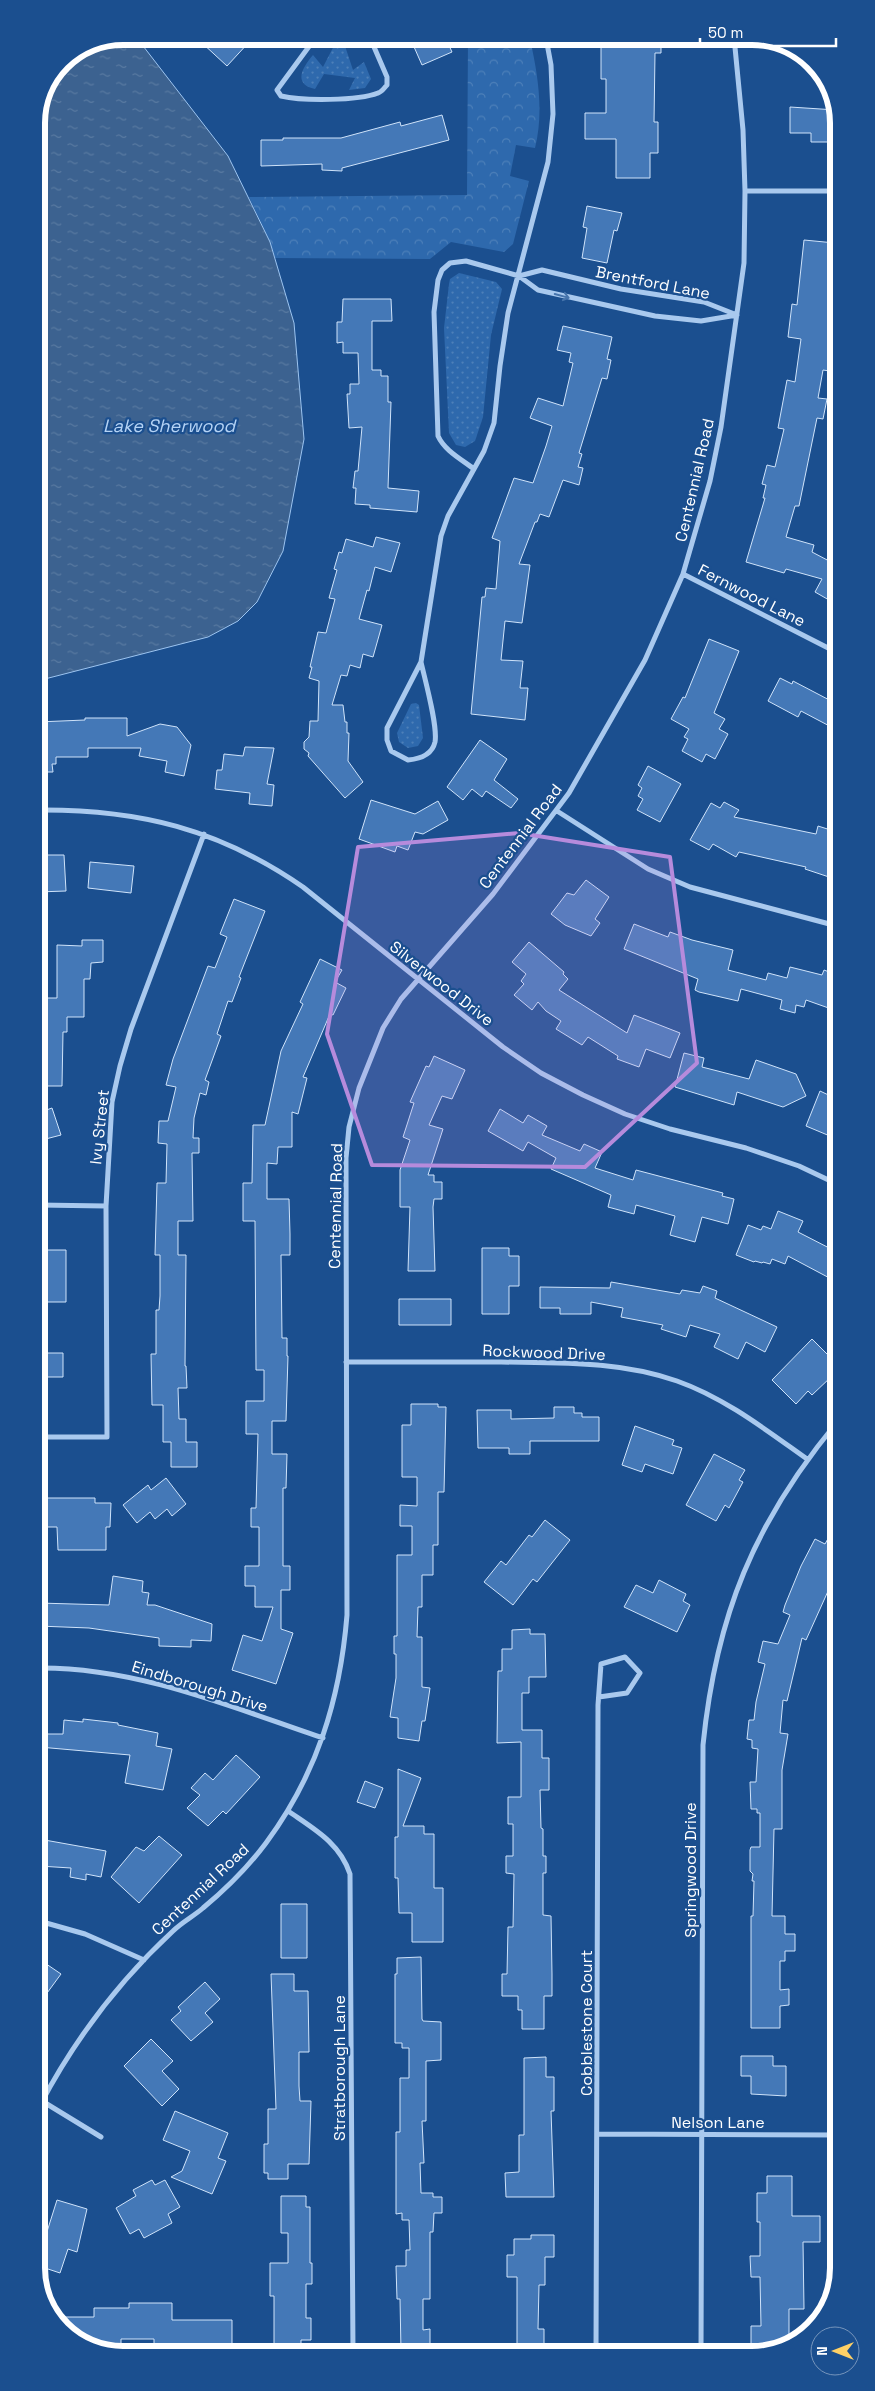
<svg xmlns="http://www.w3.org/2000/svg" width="875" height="2391" font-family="'Space Grotesk',sans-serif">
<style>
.grass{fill:url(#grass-dots)}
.park{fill:url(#park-crowns)}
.water{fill:url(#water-ripples);stroke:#9cc4f0}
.building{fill:#4478b7;stroke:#cfe3fa}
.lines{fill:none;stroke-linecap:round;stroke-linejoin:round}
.street{stroke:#a9c9ee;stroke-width:5}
.oneway{stroke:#4674ac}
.marked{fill:#b68bdc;fill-opacity:0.2;stroke:#b68bdc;stroke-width:4;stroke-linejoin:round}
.labels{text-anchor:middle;stroke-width:4.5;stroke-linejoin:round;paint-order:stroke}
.street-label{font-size:16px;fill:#fff;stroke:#1b4f8f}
.water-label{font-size:18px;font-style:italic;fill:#b5d3f5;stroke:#1b4f8f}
.rim{fill:none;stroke:#fff;stroke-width:6}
</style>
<defs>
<pattern id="grass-dots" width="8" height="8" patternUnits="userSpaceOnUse" patternTransform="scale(1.25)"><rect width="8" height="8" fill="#2e69ad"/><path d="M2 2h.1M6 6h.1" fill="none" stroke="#4d80b9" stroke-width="1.8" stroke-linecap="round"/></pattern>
<pattern id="park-crowns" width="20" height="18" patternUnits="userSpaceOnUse" patternTransform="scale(1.25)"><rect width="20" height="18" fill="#2e69ad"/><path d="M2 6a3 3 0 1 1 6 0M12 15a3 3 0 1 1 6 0" fill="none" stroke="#4d80b9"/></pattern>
<pattern id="water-ripples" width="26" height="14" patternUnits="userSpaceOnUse" patternTransform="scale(1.25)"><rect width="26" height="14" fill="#3c6290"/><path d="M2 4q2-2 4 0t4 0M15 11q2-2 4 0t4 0" fill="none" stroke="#597aa1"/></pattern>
</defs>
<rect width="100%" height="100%" fill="#1b4f8f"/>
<path class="grass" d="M337,40H343L353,70L364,62L371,79L365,88L349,90L355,78L324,74L315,89C292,84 303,67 313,55L323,67Z
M459,273L496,282L502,289L491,335L483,417L475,441L465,447L456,445L449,433L444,328L449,284L450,279Z
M416,703L419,705L423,738L418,746L408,748L399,742L397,733L411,704Z"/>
<path class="park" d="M468,39H530C538,75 544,112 535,148L516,145L510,176L529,181L513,244L504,252L451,242L430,259L275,258L270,242L249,197L467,195Z"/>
<path class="water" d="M140,42L228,156L270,242L294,323L304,439L283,551L257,602L238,621L208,637L37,681L36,118L62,62L90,43Z"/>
<path class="building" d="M661,37V53H655L654,122H658V153H650V178H616V139H585V113H606V79H601V38Z
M446,39L452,52L422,65L411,40Z
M250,41L227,66L201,42Z
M790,107L836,110V142H811V133H790Z
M442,115L449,140L342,168V171L322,170V164L261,166V140H283V138H341L400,122L401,126Z
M587,206L622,213L617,231L614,230L607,263L582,258L587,228L583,227Z
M804,240L835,243L836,288H833L828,318L836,319V372L823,370L818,398L827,399L823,419L817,418L799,506H795L786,537L814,545L812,552L831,562L836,552V604L815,592L822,579L786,569L784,573L746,562L765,498H763L766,485L762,484L767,465L775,467L784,429L778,428L787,380L795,382L801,339L788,337L792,304L797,305Z
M343,299H391L392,321H372V370H381V376H388V402H391L388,488L419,491L417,512L370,508V505L355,504L356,488H353L355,471H358L362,427L349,428L347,394H350V384H359L358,353H343V342L337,343V322H342Z
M563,326L612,337L607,359L611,360L607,379L602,378L579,453L582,454L578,467L583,468L579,485L563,480L549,517L540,514L537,522H535L519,564L530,565L522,623L505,621L501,660L523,661L520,688H528L525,720L471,714L482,597H485L486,588L496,589L500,541L492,538L514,478L533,483L546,446L552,426L530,418L538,398L563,406L573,363L569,362L571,353L557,350Z
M376,537L400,543L391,572L375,567L369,591L367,590L359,619L382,625L373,657L363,654L360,668L350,665L347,676L341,675L332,705H343L345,722H347V733H349L348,761L363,782L345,798L308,756L309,753L304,749V742L309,737L310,721H318L319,681L309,678L312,667H310L318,632L326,633L335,599L329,598L337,570L334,569L339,552L342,553L346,539L373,547Z
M709,639L739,651L714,713L725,719L719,729L728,734L715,759L706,754L702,762L682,751L688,739L684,737L689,729L671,719L683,697L685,698Z
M780,678L792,684L793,681L837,704V730L801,711L798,717L768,701Z
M85,718H127V736L160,724L177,727L191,745L184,776L165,772L167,761L139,756L141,748H88V757H56V764H52L53,772H37V722L85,720Z
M480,740L507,759L494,780L518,799L511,808L486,791L482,797L472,789L463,800L447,787Z
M245,747L274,748L267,784L274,785L272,806L249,804L250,793L215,789L217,770H222L224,754L243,756Z
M648,766L681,784L660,822L637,810L643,799L638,796L642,788L638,785Z
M371,800L415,814L438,801L448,820L423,834L415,832L408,850L397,846L395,852L359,839Z
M724,802L739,810L734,817L816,834L818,826L837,832V852L829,877L805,869L806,867L739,852L736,857L713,844L709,850L690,840L711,803L720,808Z
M42,855H64L66,891L37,892V863L42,862Z
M90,862L134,866L131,893L88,888Z
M586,880L609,897L595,919L600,923L591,936L565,925L551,914L567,893L574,895Z
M234,899L265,911L239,977L241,978L232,1002L228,1001L217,1034L221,1036L205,1080L209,1082L206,1095L200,1093L194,1118L193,1138H199V1153H192L193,1221H178V1255H186L185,1366H186L187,1388H178L179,1419H186V1442H197V1467H171V1442H163V1405H152L151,1354H156V1310H159L160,1296V1255H155L157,1183H166L167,1144L158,1143L159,1121H168L176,1087L166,1085L173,1059L208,966L215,968L227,937L220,934Z
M634,924L668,937L670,932L692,940L733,950L728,970L766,980L768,973L787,978L790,967L822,975L824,970L837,975V1011L806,1000L804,1007L796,1005L795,1013L780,1009L782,1000L741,989L738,1001L699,992L695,990L698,979L624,949Z
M82,940H103V962L91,963L90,979H84V1017H67V1032H63L62,1086H38V1016H42V998H57V945L82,946Z
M529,942L564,972L563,974L568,979L559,990L627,1033L634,1015L680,1033L670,1058L646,1049L639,1067L617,1059L618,1056L588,1037L582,1045L556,1029L561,1021L546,1011L538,1002L532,1010L514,995L524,984L521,981L526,974L512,962Z
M320,959L342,970L335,982L346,988L333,1015L330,1014L303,1077L307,1078L298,1114L292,1112V1147H278L277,1164L267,1163V1199H289L290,1234V1255H281L282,1338H287V1356H288L286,1421H272V1454H287L286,1488H283V1566H290V1590H281V1629L293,1633L276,1684L232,1670L243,1635L262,1641L273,1607H255V1586H245V1566H259V1527H251V1508H256L258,1434H246V1401H264V1370H256L255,1221H243V1183H252L253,1125H265L281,1051L303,1004L300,1002Z
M684,1053L704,1058L702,1067L749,1079L756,1060L796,1074L806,1096L783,1107L737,1092L734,1105L675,1087Z
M434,1056L465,1070L452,1099L442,1096L429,1125L443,1129L428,1175H434V1182H442V1199H434L433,1207L435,1271H408L410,1207H400V1170L410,1140L403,1137L414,1103L410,1102L426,1066L429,1067Z
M820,1091L837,1099V1139L806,1126Z
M52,1108L61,1135L38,1141V1113Z
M500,1109L523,1123L528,1115L547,1126L542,1135L580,1151L584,1144L602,1152L595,1168L633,1180L636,1170L723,1193L722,1196L734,1199L728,1224L702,1217L695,1242L670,1235L675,1216L636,1205L634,1214L608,1207L611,1195L551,1169L556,1158L528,1142L523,1151L488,1131Z
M778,1211L803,1221L798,1232L837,1252V1282L788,1256L785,1264L772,1259L770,1264L763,1262L762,1263L755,1261L754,1262L736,1255L748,1225L761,1230L763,1226L771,1229Z
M482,1248H509V1256H519V1286H509V1314H482Z
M43,1250H66V1302H38V1268H43Z
M611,1282L680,1294L682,1290L700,1293L703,1286L717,1291L715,1298L777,1327L765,1352L746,1342L738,1359L714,1347L720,1334L690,1325L686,1337L661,1329L663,1325L621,1317L623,1308L591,1302V1314H560V1308H540V1287L610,1288Z
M399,1299H451V1325H399Z
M812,1339L837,1364L828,1372L832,1376L812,1395L808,1391L796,1404L772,1380Z
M38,1353H63V1377H38Z
M411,1404H438V1407H446L444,1492H438V1545H433V1575H422V1607H418L417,1637H422V1687L430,1688L425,1721H422L419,1741L398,1738V1718L390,1717L396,1678V1654H394V1636H397V1555H412V1526H400V1505L417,1506V1477H402V1425H411Z
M554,1407H574V1413H582V1417H599V1441H530V1454H509V1448H478L477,1410H511V1419L554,1418Z
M635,1426L674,1440L672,1445L682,1448L673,1474L645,1464L642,1472L622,1465Z
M714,1454L745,1470L739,1480L743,1482L729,1508L725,1505L716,1521L686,1505Z
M166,1478L186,1504L172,1516L167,1509L155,1519L150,1512L137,1523L123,1505L148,1485L151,1490Z
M38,1498H95V1503H111L110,1527H106V1550H58L57,1527H38Z
M545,1520L570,1540L537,1582L533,1579L513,1605L484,1582L501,1561L506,1565L529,1535L532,1537Z
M838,1521V1569L806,1640L802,1638L787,1701L783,1700L780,1733L788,1734L782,1770V1829H774L772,1916H785V1934H795V1951H785V1961H780V1990L789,1989V2005L780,2006V2028H751V1916H753L754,1881H752L753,1874L750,1871V1850L751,1847H760V1813H757V1809H751L750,1782H756L758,1749L752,1748V1740L747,1739L749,1720H754L756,1702L765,1664L758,1662L763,1641L778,1644L790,1615L783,1612L785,1605L801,1566L815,1539L825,1544Z
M113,1576L143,1581L142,1592L149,1593L147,1605H155L212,1624L211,1641L191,1640V1647L159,1646V1638L89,1628L38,1626V1603L109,1605Z
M659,1580L686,1594L683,1601L690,1605L677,1632L624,1607L636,1585L653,1593Z
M530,1629V1634H545L546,1677H529V1693H522V1730H542V1758H549V1790H540L541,1828L543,1829V1856H546V1873H543V1915L551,1916L552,1974V1996H544V2029H522V2010H518V1996H502V1974H507L508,1927H513L514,1874L506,1873V1856H513V1824H508V1797H521V1742L497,1743L498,1671H502V1649H512V1630Z
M83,1719L118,1723V1725L158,1733L156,1746L172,1749L163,1790L125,1783L130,1755L39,1747V1734H63L64,1720L83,1722Z
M236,1755L260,1777L226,1814L223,1811L208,1826L187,1808L200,1795L191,1788L205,1773L213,1780Z
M398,1769L421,1778L403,1826H424V1834H434V1888H443V1942H412V1913H399L398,1878H395V1837H398Z
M365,1781L383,1788L375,1808L357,1802Z
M159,1836L182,1855L139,1903L111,1877L136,1847L144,1851Z
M39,1839L106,1851L101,1877L86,1874V1880L70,1877L71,1868L39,1866Z
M281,1904H307V1958H281Z
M421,1957L422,2019L423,2021L441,2022V2060L426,2061V2121H422L424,2163H420L421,2193H433V2197H442V2213H434L433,2232H430V2299H423V2330L430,2329V2353H404L401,2351L400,2299H397L396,2266H406V2250H410L409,2220H402V2213L396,2214V2132H400V2078H409V2048H402V2043H395V1974H397V1958Z
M39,1959L61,1974L39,2004Z
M271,1974H294V1991H308L309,2052H299V2086L300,2101H311L309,2164H288V2179H268V2173H264V2144H268V2109H276Z
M205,1982L220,1999L205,2013L213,2022L191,2041L171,2020L181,2011L178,2007Z
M151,2039L173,2061L162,2071L179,2089L162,2106L124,2066Z
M741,2056H773V2066H786V2096L751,2094V2076H741Z
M546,2057V2077H554V2111H551L554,2197H506L505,2173L519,2172V2135H524V2058Z
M175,2111L228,2133L218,2158L226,2161L212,2194L171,2177L182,2171L190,2151L163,2140Z
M767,2176H792V2216H820V2242H803L804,2309H789V2342L774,2352H757V2349H751V2326H761L760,2277H751L750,2256H760V2222H757V2193H767Z
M152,2180L155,2185L165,2180L180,2207L168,2214L172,2223L144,2238L139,2229L130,2234L116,2208L136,2196L133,2190Z
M281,2196H306V2207H310V2263H312V2284H306V2318H311V2340H301V2353L274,2354V2296H270V2263H288V2233H281Z
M57,2200L87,2209L77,2252L68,2249L60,2273L39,2266V2257Z
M531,2235H554V2257H545V2285H539L538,2329H544V2353H517V2277H507V2255H514V2239H531Z
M129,2303H172V2320H232V2345H219V2349H154V2339H121V2352H112L66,2333L56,2317H94V2308H129Z"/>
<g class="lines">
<path class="street" d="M313,41L277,90L281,96C302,101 358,101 378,93C382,92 384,88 387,85V77L371,40
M745,191H836
M519,276L542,270L621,289L704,302L737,315
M474,469C461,459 445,451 438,436L434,312L438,280L442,270L450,263L466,261L519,276L538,290L655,316L701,321L737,315
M683,574L836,652
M421,662C425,680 438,726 435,742C432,755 419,759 408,760L391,751L387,740V728L421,662L441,536L448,516L484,451L494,423L500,366L508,313L548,162L553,114L551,65L546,38
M37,810C139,809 219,829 303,887L503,1047L541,1073L583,1095L625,1114L670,1129L746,1148L799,1166L837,1184
M557,811L648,869L690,887L837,926
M38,1205L106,1206
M346,1362C398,1362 449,1362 501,1362C561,1363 620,1361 677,1381C725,1398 766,1430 807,1459
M38,1437H107L106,1206L112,1102L120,1066L131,1029L204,834
M38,1668C137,1667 231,1707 323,1738
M288,1811C314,1829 340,1843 350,1874L353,2354
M39,1921L85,1934L144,1960
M42,2101L101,2137
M39,2107C73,2042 119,1981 173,1931C182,1922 194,1916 203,1908C226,1889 248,1867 266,1843C317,1774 340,1700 347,1615L346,1158L349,1127L359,1088L383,1028L401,999L493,894L569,793L645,660L683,574L710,481L721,427L744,263L745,191L743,130L734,37
M598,2134L839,2135
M596,2348L619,2352
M596,2352L598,1705L601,1664L625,1657L640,1673L627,1693L599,1697
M701,2352L703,1745C716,1616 754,1522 838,1421"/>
</g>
<defs><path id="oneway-shaft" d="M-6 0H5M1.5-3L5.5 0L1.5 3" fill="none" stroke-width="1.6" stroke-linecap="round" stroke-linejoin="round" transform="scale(1.25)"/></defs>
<use class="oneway" href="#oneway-shaft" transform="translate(562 296) rotate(15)"/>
<path class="marked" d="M519,833L670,857L697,1063L585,1167L372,1165L327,1034L358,847Z"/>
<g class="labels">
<g class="street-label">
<text transform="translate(653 282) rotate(11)" y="6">Brentford Lane</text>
<text transform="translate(694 480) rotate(-77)" y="6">Centennial Road</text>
<text transform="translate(752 595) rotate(27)" y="6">Fernwood Lane</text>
<text transform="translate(520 836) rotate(-53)" y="6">Centennial Road</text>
<text transform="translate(442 983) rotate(38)" y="6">Silverwood Drive</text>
<text transform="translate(99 1127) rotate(-84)" y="6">Ivy Street</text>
<text transform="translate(335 1206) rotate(-89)" y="6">Centennial Road</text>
<text transform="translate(544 1352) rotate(2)" y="6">Rockwood Drive</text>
<text transform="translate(200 1686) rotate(17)" y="6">Eindborough Drive</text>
<text transform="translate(690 1870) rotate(-90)" y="6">Springwood Drive</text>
<text transform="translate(200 1889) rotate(-43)" y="6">Centennial Road</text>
<text transform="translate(586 2023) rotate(-90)" y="6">Cobblestone Court</text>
<text transform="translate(339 2068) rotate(-90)" y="6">Stratborough Lane</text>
<text x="718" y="2128">Nelson Lane</text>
</g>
<g class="water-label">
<text x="169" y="432">Lake Sherwood</text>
</g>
</g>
<path d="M0 0H875V2391H0ZM123 45H752A78 78 0 0 1 830 123V2268A78 78 0 0 1 752 2346H123A78 78 0 0 1 45 2268V123A78 78 0 0 1 123 45Z" fill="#1b4f8f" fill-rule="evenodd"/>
<path class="rim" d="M123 45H752A78 78 0 0 1 830 123V2268A78 78 0 0 1 752 2346H123A78 78 0 0 1 45 2268V123A78 78 0 0 1 123 45Z"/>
<g transform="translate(835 2351) rotate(270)"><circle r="24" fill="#1b4f8f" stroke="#7695bc"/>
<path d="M0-4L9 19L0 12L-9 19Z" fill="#ffd166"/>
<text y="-8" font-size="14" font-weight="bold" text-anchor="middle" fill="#ffffff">N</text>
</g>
<path d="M700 38v8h136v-8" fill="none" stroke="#ffffff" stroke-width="2.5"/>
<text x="708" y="38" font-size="15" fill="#ffffff" stroke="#1b4f8f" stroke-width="4" paint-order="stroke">50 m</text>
</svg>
